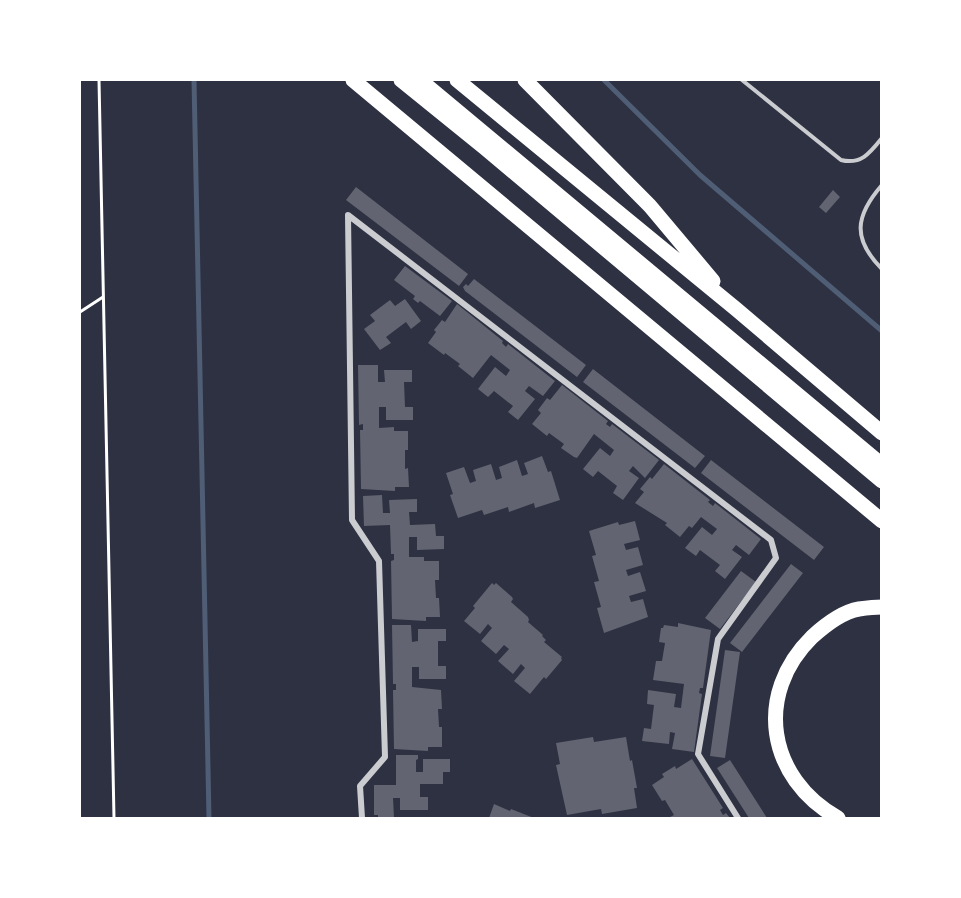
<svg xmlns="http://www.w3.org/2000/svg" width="961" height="898" font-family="'Libre Baskerville',serif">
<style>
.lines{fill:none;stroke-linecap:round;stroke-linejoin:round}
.stream{stroke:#4f5d75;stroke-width:5}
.building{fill:#626471}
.path{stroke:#fff;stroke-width:3}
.service{stroke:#caccd0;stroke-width:4}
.minor{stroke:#caccd0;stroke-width:6}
.motorway{stroke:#fff;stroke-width:15}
</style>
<rect width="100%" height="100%" fill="#2d3142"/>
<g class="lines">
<path class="stream" d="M194,80L209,818
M604,80L700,175L882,331"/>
</g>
<path class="building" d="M356,187L468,274L459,286L346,200Z
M833,190L840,197L826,213L819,207Z
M405,266L452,301L440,316L420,301L418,303L413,299L415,296L394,280Z
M474,279L586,365L577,377L465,291L463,287L466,284L468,286Z
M405,299L421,321L411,329L406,322L386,337L391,343L380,350L364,329L375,321L370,315L390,300L395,306Z
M457,304L503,341L502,343L506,347L508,344L555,381L543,396L529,386L525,391L535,399L518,420L508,412L513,406L494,391L488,397L478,389L495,367L506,376L510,370L491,355L473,378L458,366L460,364L445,353L444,355L428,343L436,332L434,330L442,320L445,322Z
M358,365H378V382H385L384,370H412V382H404L405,407H413V420H386V407H379V428L394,427V431H408V450H405V469L408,468L409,487H395V491L361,489L360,430H363V424L359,425Z
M593,369L705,456L695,468L583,382Z
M562,385L608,421L606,424L610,427L612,424L659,460L645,478L633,466L629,471L639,478L623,500L613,493L617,486L598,471L593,477L583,469L600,448L610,456L614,450L594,434L577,458L574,457L561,448L564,444L549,433L547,436L532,424L541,413L538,410L547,398L550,400Z
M542,456L548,472L551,471L560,500L535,508L534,503L509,512L508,507L484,515L482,510L458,518L450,495L453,494L446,473L464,467L470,483L476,481L473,470L491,464L496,480L502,478L499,467L517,460L522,476L528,474L524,463Z
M711,460L824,547L814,560L701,473Z
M664,464L710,500L708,502L713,506L715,503L761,539L749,555L736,545L732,550L742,557L725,579L715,571L720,565L700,550L696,556L685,548L702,527L712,535L717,529L701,517L692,528L689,526L680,537L665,525L667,523L635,503L644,492L640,489L650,477L652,479Z
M382,495L383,513H390L389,500L417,499V512H409L410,525L435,524L436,536H444V549L417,550V537H409V557H424V561H439V580H435L436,598H439L440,617H426V621L392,619L391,561L394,560V554H391L390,525L364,526L363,496Z
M635,521L640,540L624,544L626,550L638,547L643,565L626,570L628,576L640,572L646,591L629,596L631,602L643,599L648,617L604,633L597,608L601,607L594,582L599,581L592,556L596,555L589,531L618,522L619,525Z
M791,564L803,573L742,652L730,643Z
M741,571L756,582L720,629L705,618Z
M492,583L494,585L496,583L512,597L513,599L511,602L528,617L529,620L528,622L543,635L542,636L546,640L544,642L562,657L561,658L562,660L546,679L544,677L530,694L514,681L525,668L521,664L513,674L498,661L509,649L504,645L496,654L481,641L492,628L488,624L480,634L464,621L475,608L473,606Z
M678,623L711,630L703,688H700L699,693L702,694L694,752L672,749L675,733L670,732L669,744L642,741L644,728L651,729L654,705L647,704L648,690L676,694L674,707L681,708L684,684L653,680L656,661H662L665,643L659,642L661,628H663L664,625L678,627Z
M392,625H411L412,642L418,641V629H446V641H438V666H446V679H419V667H412V687L441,690L442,709H438L439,727H442V747H428V751L394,749L393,690H396V684H393Z
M725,650L740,652L725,758L710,756Z
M593,737L594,742L626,737L630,761L632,760L637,788H634L637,808L602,814L601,809L567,815L556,765L560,764L556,743Z
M396,755H418V759L416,760V772H423V759H450V772H443V784H420V797H428V810H400V798H393L394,818H378V815H374V785H396Z
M692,759L723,808L720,810L723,815L726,813L730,818H668L674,815L665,800L662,801L652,785L664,777L662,774L675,766L676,769Z
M730,760L767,818H749L717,768Z
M494,804L510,811L511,809L534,818H489Z"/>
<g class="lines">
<path class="path" d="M99,80L114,818
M80,312L103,297"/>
<path class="service" d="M742,80L841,160C861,165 870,153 882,138
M882,185C855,216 852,239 882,269"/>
<path class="minor" d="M362,818L360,786L385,757L379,561L352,520L348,215L771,540L776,558L718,639L698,754L738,818"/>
<path class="motorway" d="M353,80L882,521
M401,80L485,148L882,481
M420,80L882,465
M457,80L736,309L882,433
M525,80L650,206L713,281
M838,818C767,778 754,694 812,637C824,626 842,612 859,609C866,608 874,607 882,607"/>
</g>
<rect width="961" height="898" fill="none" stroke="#ffffff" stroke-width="162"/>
</svg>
